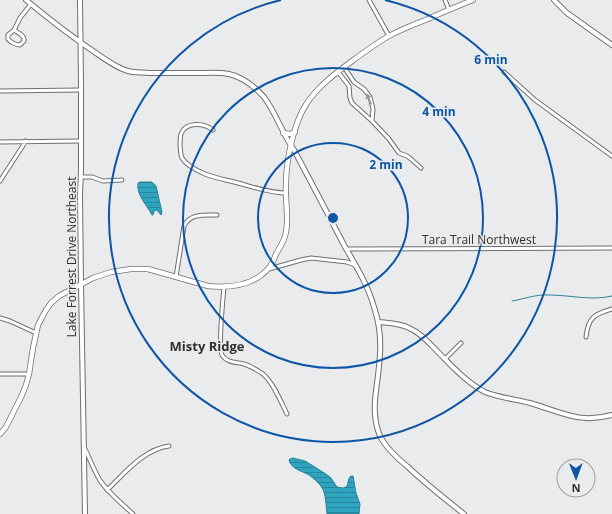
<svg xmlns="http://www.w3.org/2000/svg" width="612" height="514" font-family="'Open Sans',sans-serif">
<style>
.water{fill:url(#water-rules);stroke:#2f8195}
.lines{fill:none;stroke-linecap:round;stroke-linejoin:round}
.stream{stroke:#2f8195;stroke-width:1}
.minor-casing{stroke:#6e6f70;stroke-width:5}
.tertiary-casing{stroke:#6e6f70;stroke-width:6}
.secondary-casing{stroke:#6e6f70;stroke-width:6}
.minor{stroke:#fff;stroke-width:3}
.tertiary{stroke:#fff;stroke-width:4}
.secondary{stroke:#fff;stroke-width:4.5}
.oneway{fill:#979898}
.ring{fill:none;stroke:#0d55a5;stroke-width:2}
.labels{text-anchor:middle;stroke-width:3;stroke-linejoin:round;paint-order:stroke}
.street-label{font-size:12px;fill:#2f3030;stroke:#eaebec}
.neighbourhood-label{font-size:13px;font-weight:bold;fill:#2f3030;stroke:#eaebec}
.centre{fill:#0d55a5;stroke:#eaebec;stroke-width:2}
.ring-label{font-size:12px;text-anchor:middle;font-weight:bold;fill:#0d55a5;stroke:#eaebec;stroke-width:3;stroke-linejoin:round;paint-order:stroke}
</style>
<defs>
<pattern id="water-rules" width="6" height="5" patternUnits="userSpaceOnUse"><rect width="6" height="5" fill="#2fa4c0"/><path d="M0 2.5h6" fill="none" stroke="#28869c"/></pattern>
</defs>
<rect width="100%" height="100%" fill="#eaebec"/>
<path class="water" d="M140,182H152L156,186L162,212L161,215L157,210L154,211L153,215H152C147,205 136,195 138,183Z
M293,458L305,461L310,464L326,474L331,478L337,487L343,488L346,487C349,484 347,479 351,476H353L356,493L360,504L359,514H327C326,507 326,498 324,492C322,485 314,479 309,475C302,471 291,469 289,460L290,459Z"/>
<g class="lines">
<path class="stream" d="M512,301C524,299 537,294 549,295C570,295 591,301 612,296"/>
<defs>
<path id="minor" d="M369,0L389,36
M445,0L449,10
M14,30C18,33 25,35 24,41L20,45C16,45 10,42 8,39V35Z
M14,30L20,18L31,4
M344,67L354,82L364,89L370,97L373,109L372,121
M338,72L349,86L350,98L352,103L372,121L389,139L399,153L407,156L411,159L421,168
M504,72L535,100L612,156
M0,91L80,90
M213,130C204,123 186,121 181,134C180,138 180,142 180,146C181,150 180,154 182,158C186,165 198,171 205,174C215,178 227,180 238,183C253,187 270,193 286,193
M0,142L81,141
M81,177H92L103,181L122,180
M0,181L26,141
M346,249L612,248
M269,269L301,260L311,258L347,262L355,265
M176,277L184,226C190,213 205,215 217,215
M224,287C223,299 218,346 222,355C227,363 236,362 244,364C251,366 257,370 263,374C274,384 280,400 287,414
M0,318L10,321L36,333
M586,337C588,317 595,314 612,309
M445,359L461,343
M0,374H29
M84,447C90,459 94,471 101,482C110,494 122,504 133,514
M107,490C125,473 144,449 169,446"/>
<path id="tertiary" d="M26,0C49,19 72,37 96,53C106,60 117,68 128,71C135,73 143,72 150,73C166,73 182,73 198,73C208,73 219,72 229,74C242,77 255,87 264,97C276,113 282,133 294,150C311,182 328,214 345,247C356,266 368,285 374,307C384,337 380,360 376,391C374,405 374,422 380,436C386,448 397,458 408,467C426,484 445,499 464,514
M80,0L81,84V170L80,195L81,284L85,514
M554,0L567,13L612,45
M379,322C389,323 400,323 409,328C421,333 429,343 438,352C452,366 467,383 485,392C500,398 515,399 530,403C561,412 579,424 612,415"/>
<path id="secondary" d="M283,133L290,134L295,132
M0,434L6,427L22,395L26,385L29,374L33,348L38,325L46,310L51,303L59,296L93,278L111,272L131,269H148L208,286C228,288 252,286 267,270C271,266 274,260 276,254C280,247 285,240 286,232C289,217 285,200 286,184C286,160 294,122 307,103C317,88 331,77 344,67C359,56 373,45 389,36C402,29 415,24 428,19C443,12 458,6 473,0"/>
</defs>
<use href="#minor" class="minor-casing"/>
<use href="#tertiary" class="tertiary-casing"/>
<use href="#secondary" class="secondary-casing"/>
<use href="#minor" class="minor"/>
<use href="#tertiary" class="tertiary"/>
<use href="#secondary" class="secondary"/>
</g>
<defs><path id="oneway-solid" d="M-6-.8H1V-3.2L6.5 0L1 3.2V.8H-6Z"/></defs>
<use class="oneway" href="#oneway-solid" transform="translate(369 99) rotate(-114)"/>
<g class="ring">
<circle cx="333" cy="218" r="75"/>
<circle cx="333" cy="218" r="150"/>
<path d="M385 0A224 224 0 1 1 281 0"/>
</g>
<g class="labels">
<g class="street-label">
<text x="479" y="244">Tara Trail Northwest</text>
<text transform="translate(72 257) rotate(-90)" y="4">Lake Forrest Drive Northeast</text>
</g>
<g class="neighbourhood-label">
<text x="207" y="351">Misty Ridge</text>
</g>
</g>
<circle cx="333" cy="218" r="6" class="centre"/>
<g class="ring-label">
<text x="491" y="64">6 min</text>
<text x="439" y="116">4 min</text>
<text x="386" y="169">2 min</text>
</g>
<g transform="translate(576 478) rotate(179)"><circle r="19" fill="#eaebec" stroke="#9fa0a1"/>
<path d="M0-3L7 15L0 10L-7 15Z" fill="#0d55a5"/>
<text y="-6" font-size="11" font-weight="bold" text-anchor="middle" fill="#2f3030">N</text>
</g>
</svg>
